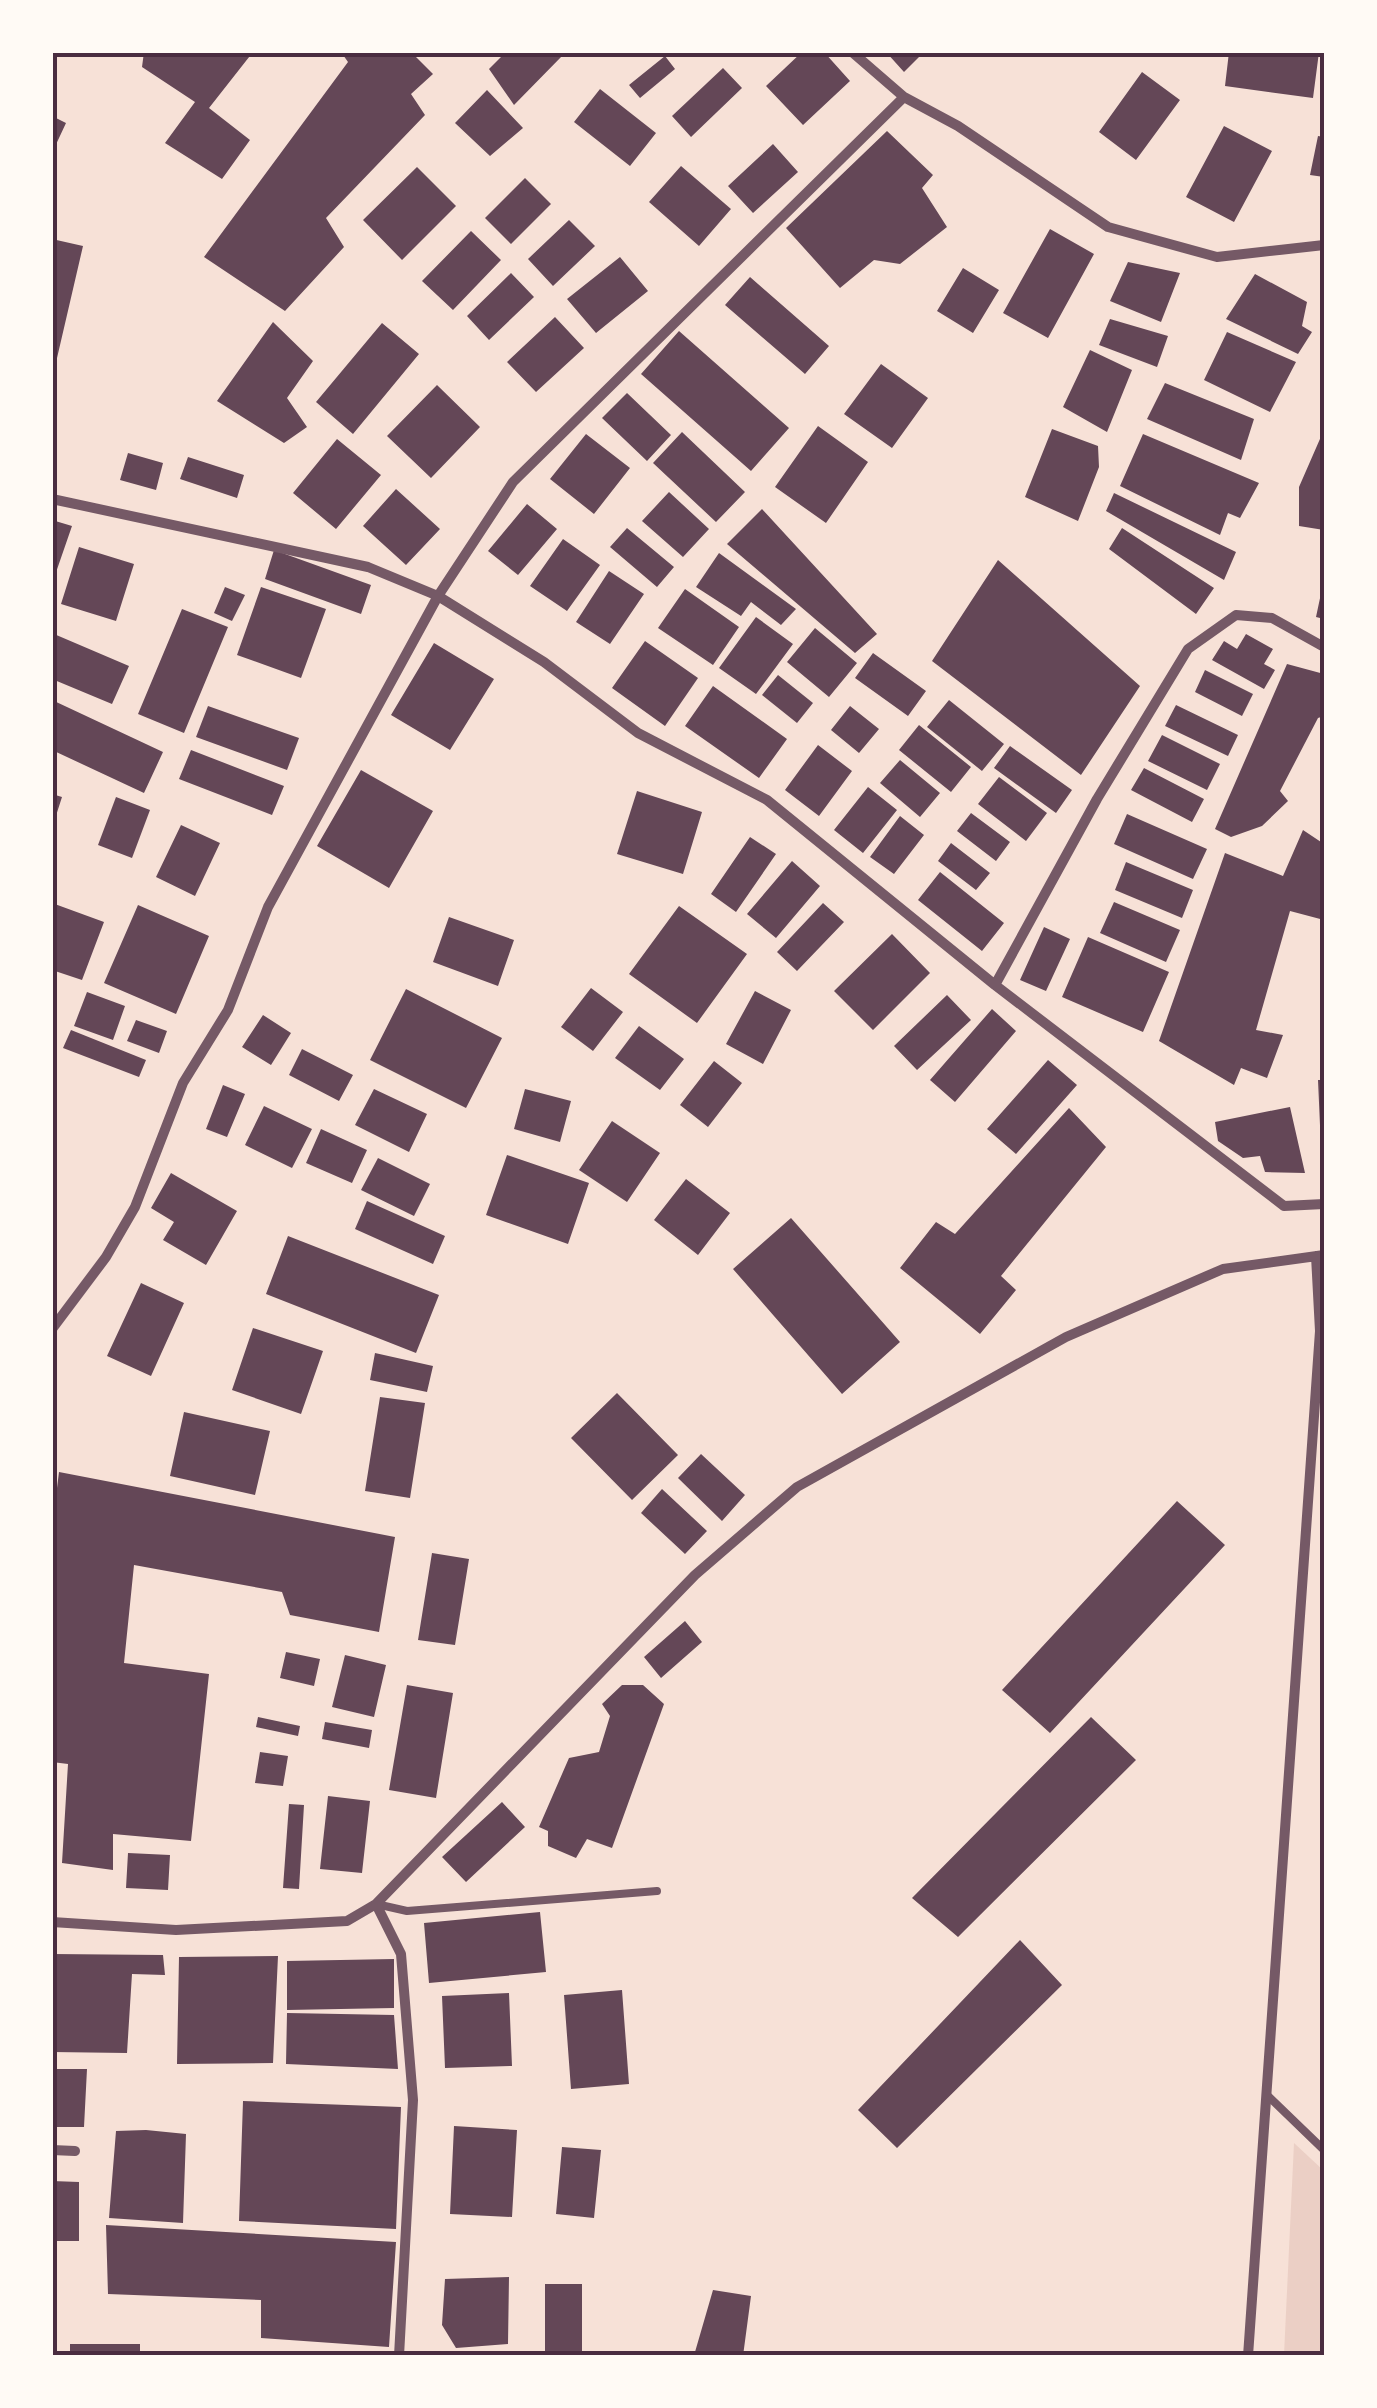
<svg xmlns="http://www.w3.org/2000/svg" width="1377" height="2408" font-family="'Fira Sans Condensed',sans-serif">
<rect width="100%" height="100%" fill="#f7e1d7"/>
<!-- green -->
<path fill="#ebcfc5" d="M1294,2143l30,28v184h-40z"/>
<!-- building -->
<path fill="#644757" d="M144,52h109l-44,56 41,32 -28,39 -57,-36 30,-41 -53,-35z
M341,52h70l22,22 -22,20 14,21 -99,103 18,29 -59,64 -81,-54 144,-195z
M506,52h56l1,3 -49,50 -25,-36z
M802,52h22l26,29 -47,44 -37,-39z
M886,52h38l-20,20z
M1229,52h90l-6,46 -88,-12z
M665,56l10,13 -35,29 -11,-13z
M723,68l19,20 -51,49 -19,-21z
M1142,72l38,28 -44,60 -37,-28z
M600,89l56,44 -26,33 -56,-44z
M487,90l36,38 -33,28 -35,-33z
M52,116l14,7 -14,30z
M1224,126l48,25 -38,71 -48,-25z
M887,131l46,44 -11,13 25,39 -47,37 -26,-4 -34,28 -54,-60z
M1318,136l6,1v40l-14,-2z
M773,144l25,28 -45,41 -25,-27z
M681,166l50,43 -32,37 -50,-44z
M417,167l39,39 -54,54 -39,-40z
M525,178l26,26 -40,40 -26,-26z
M569,220l26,26 -42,40 -25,-27z
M1050,229l44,25 -46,84 -45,-25z
M471,231l30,29 -48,50 -31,-29z
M52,239l31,7 -29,125h-2z
M620,257l28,34 -52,42 -29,-34z
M1128,262l52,11 -19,49 -51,-21z
M963,268l36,22 -26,43 -36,-22z
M511,273l23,24 -45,43 -22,-24z
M1255,274l52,28 -5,24 10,6 -14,22 -72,-35z
M750,277l79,69 -24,28 -80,-69z
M555,317l29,31 -48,44 -29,-30z
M1110,319l58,17 -11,31 -58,-22z
M273,322l40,39 -26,37 20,29 -23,16 -67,-42z
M382,323l37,31 -66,80 -37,-32z
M679,331l110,97 -38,43 -110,-97z
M1227,332l69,30 -26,50 -66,-32z
M1090,350l42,20 -25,62 -44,-25z
M881,364l47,34 -36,50 -48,-34z
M1165,383l89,36 -13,41 -94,-41z
M437,385l43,42 -49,51 -44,-42z
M627,393l44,42 -24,26 -45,-43z
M818,426l50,36 -42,61 -51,-36z
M1052,429l46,17 1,21 -21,54 -53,-24z
M682,432l63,60 -29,30 -63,-59z
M1323,432l1,1v97l-25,-4v-39z
M586,434l44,34 -36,46 -44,-35z
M1143,434l116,49 -19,35 -12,-5 -8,22 -100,-49z
M337,439l44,36 -45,54 -43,-36z
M128,453l35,10 -7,27 -36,-10z
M188,457l56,18 -7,23 -57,-19z
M396,489l44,40 -34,36 -43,-39z
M669,492l40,37 -26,28 -41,-36z
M1114,493l122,59 -12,28 -118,-69z
M527,504l30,25 -39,46 -30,-24z
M762,509l115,125 -22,19 -128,-109z
M52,520l20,6 -19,55h-1z
M627,528l47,39 -17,20 -47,-40z
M1122,528l92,60 -18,26 -87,-65z
M563,539l37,26 -33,46 -37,-25z
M79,547l55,17 -18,57 -55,-17z
M274,550l97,35 -10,29 -96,-35z
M719,553l77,56 -15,16 -30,-23 -10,14 -45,-29z
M998,560l142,126 -59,89 -149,-114z
M609,571l35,23 -34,50 -34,-22z
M1323,584l1,1v34l-8,-2z
M225,587l20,8 -13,26 -18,-8z
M261,587l65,22 -25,69 -64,-23z
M685,589l54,38 -26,38 -55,-37z
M182,609l46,18 -44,106 -46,-19z
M756,617l37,27 -37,50 -37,-26z
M815,628l42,35 -28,34 -42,-35z
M54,634l75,32 -17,38 -60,-25z
M1246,634l27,15 -9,15 11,6 -11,19 -52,-29 12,-19 13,8z
M645,641l53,37 -33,48 -53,-38z
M434,643l60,36 -44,71 -59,-35z
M873,653l53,38 -18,25 -53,-38z
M1287,664l37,10v42l-6,2 -38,73 8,10 -26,25 -31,11 -16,-8z
M1205,670l48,24 -11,22 -47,-24z
M778,675l35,28 -16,20 -35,-28z
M713,686l74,53 -28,39 -74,-52z
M52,700l111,52 -19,41 -92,-43z
M949,700l55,44 -22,27 -55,-44z
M1176,705l62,30 -10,21 -63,-30z
M208,706l91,32 -12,32 -91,-33z
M850,706l29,23 -20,24 -28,-23z
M919,725l52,42 -20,25 -52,-42z
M1162,735l58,29 -13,26 -59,-29z
M818,745l34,26 -33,45 -34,-26z
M1010,746l62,44 -16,23 -62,-45z
M191,750l93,36 -12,29 -93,-36z
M900,760l40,33 -20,24 -40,-34z
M1144,768l60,31 -12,23 -61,-32z
M361,770l72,41 -44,77 -72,-42z
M999,777l48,36 -21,28 -48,-37z
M868,787l29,23 -34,43 -29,-23z
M637,791l65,21 -19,62 -66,-20z
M52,794l10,3 -9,28h-1z
M116,797l34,13 -18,48 -34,-13z
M971,813l39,29 -14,19 -39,-30z
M1127,814l80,35 -14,30 -79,-35z
M900,816l24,19 -30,39 -24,-17z
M181,825l39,18 -25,53 -39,-19z
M1303,830l21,14v76l-34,-9 -34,119 27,5 -16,43 -26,-10 -7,17 -75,-44 66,-188 58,23z
M750,837l26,17 -40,58 -25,-18z
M951,843l39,30 -14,17 -38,-29z
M792,861l28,25 -44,52 -29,-24z
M1126,862l67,28 -11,28 -67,-28z
M940,872l64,51 -22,28 -64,-51z
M1114,902l66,28 -14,32 -66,-29z
M52,903l52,19 -22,58 -30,-10z
M823,903l21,19 -47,49 -20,-19z
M138,905l71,31 -33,78 -72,-31z
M679,906l68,48 -50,69 -68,-49z
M449,917l65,23 -16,46 -65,-24z
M1044,927l26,12 -24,52 -26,-11z
M892,934l38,39 -57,57 -39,-39z
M1088,937l81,35 -26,60 -81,-35z
M591,988l32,24 -30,39 -32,-24z
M406,989l96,49 -36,70 -96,-48z
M755,991l36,19 -28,54 -37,-20z
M87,992l38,14 -12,34 -39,-14z
M947,995l24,25 -54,50 -23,-24z
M992,1009l24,22 -61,71 -25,-22z
M263,1015l28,18 -20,32 -29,-18z
M136,1020l31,11 -8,22 -32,-12z
M639,1026l45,33 -24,31 -45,-32z
M71,1030l75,30 -7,17 -76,-29z
M302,1049l51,26 -14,26 -50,-26z
M1048,1060l29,25 -61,69 -29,-25z
M714,1061l28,22 -34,44 -28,-22z
M1318,1080h6v68h-3z
M223,1085l22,9 -18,43 -21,-8z
M374,1089l53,25 -18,38 -54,-27z
M525,1089l46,12 -11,41 -46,-13z
M264,1106l48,23 -20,39 -47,-23z
M1290,1107l15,66 -40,-1 -5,-16 -17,2 -25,-17 -3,-19z
M1069,1108l37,39 -105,129 15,14 -36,44 -80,-66 36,-46 19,12z
M612,1121l48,32 -33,49 -48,-32z
M321,1129l46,21 -15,33 -46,-20z
M507,1155l82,28 -21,61 -82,-29z
M378,1158l52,26 -16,32 -53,-26z
M171,1173l66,38 -31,54 -43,-25 11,-18 -23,-14z
M686,1179l44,34 -32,42 -44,-35z
M367,1201l78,35 -12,28 -78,-35z
M791,1218l109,124 -58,52 -109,-125z
M288,1236l151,59 -23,58 -150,-59z
M141,1283l43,20 -33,73 -44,-20z
M253,1328l70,23 -22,63 -69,-24z
M375,1353l58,13 -6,26 -57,-12z
M617,1393l61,62 -46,45 -61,-62z
M380,1397l45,6 -15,95 -45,-7z
M184,1412l86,19 -15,64 -85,-19z
M701,1454l44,41 -23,26 -44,-43z
M59,1472l336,65 -16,95 -89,-17 -8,-23 -148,-27 -10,98 85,11 -18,167 -78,-7v36l-51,-7 6,-99 -16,-2v-234z
M662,1489l45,42 -22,23 -44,-41z
M1177,1501l48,44 -175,188 -48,-43z
M432,1553l37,6 -14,86 -37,-5z
M685,1621l17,21 -41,36 -17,-21z
M286,1652l34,7 -6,27 -34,-8z
M345,1655l41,10 -12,52 -42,-10z
M407,1685l46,8 -17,105 -47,-8z
M622,1685h21l21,19 -52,144 -25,-9 -11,19 -28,-12v-15l-9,-4 30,-69 30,-6 11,-36 -8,-12z
M258,1717l42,9 -2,10 -42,-9z
M1091,1717l45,43 -178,177 -46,-39z
M325,1722l47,8 -3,18 -47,-9z
M260,1752l28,4 -5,30 -28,-3z
M328,1796l42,5 -8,72 -42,-4z
M502,1802l23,25 -59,55 -24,-25z
M289,1804l15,1 -5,84 -16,-1z
M128,1853l42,2 -2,35 -42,-2z
M540,1912l6,60 -117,11 -5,-60z
M1020,1940l42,45 -165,163 -39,-38z
M52,1954l111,1 2,20 -33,-1 -5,79 -75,-1z
M278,1956l-5,107 -96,1 2,-107z
M394,1959v49l-107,2v-49z
M622,1990l7,94 -58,5 -7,-94z
M509,1993l3,73 -67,2 -3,-72z
M287,2013l107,2 4,54 -112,-5z
M52,2069h35l-3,58h-32z
M243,2101l158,6 -5,122 -157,-8z
M454,2126l63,4 -5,87 -62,-3z
M146,2130l40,4 -3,89 -74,-5 7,-87z
M562,2147l39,3 -7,68 -38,-4z
M52,2181l27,1v59h-27z
M106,2225l290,17 -7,105 -128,-9v-38l-153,-6z
M509,2277l-1,67 -52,4 -14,-23 3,-46z
M545,2284h37v71l-37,1z
M713,2290l38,6 -8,60 -48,-4z
M70,2344h70v12h-70z"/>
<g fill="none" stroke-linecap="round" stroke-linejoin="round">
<!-- service -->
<path stroke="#755966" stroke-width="8" d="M376,1904l31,7 250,-20
M1267,2095l57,55"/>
<!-- minor -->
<path stroke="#755966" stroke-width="10" d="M852,52l52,45 54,29 150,101 109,30 107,-12
M52,499l316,68 70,29 106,66 94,71 129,67 228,185 289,221 40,-2
M995,985l102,-186 91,-150 48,-34 36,3 52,29
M52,1329l54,-72 29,-50 48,-124 45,-73 40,-103 170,-311 75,-114 391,-385
M376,1904l25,50 12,146 -14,256
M52,1922l124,8 171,-9 29,-17 319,-329 102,-88 269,-150 157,-68 101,-14
M52,2150l23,1
M1248,2356l72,-1025 -4,-75"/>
</g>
<!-- border -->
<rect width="1377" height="2408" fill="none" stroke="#fffaf5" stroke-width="110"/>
<rect x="55" y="55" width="1267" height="2298" fill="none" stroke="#4a2c40" stroke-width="4"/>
</svg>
